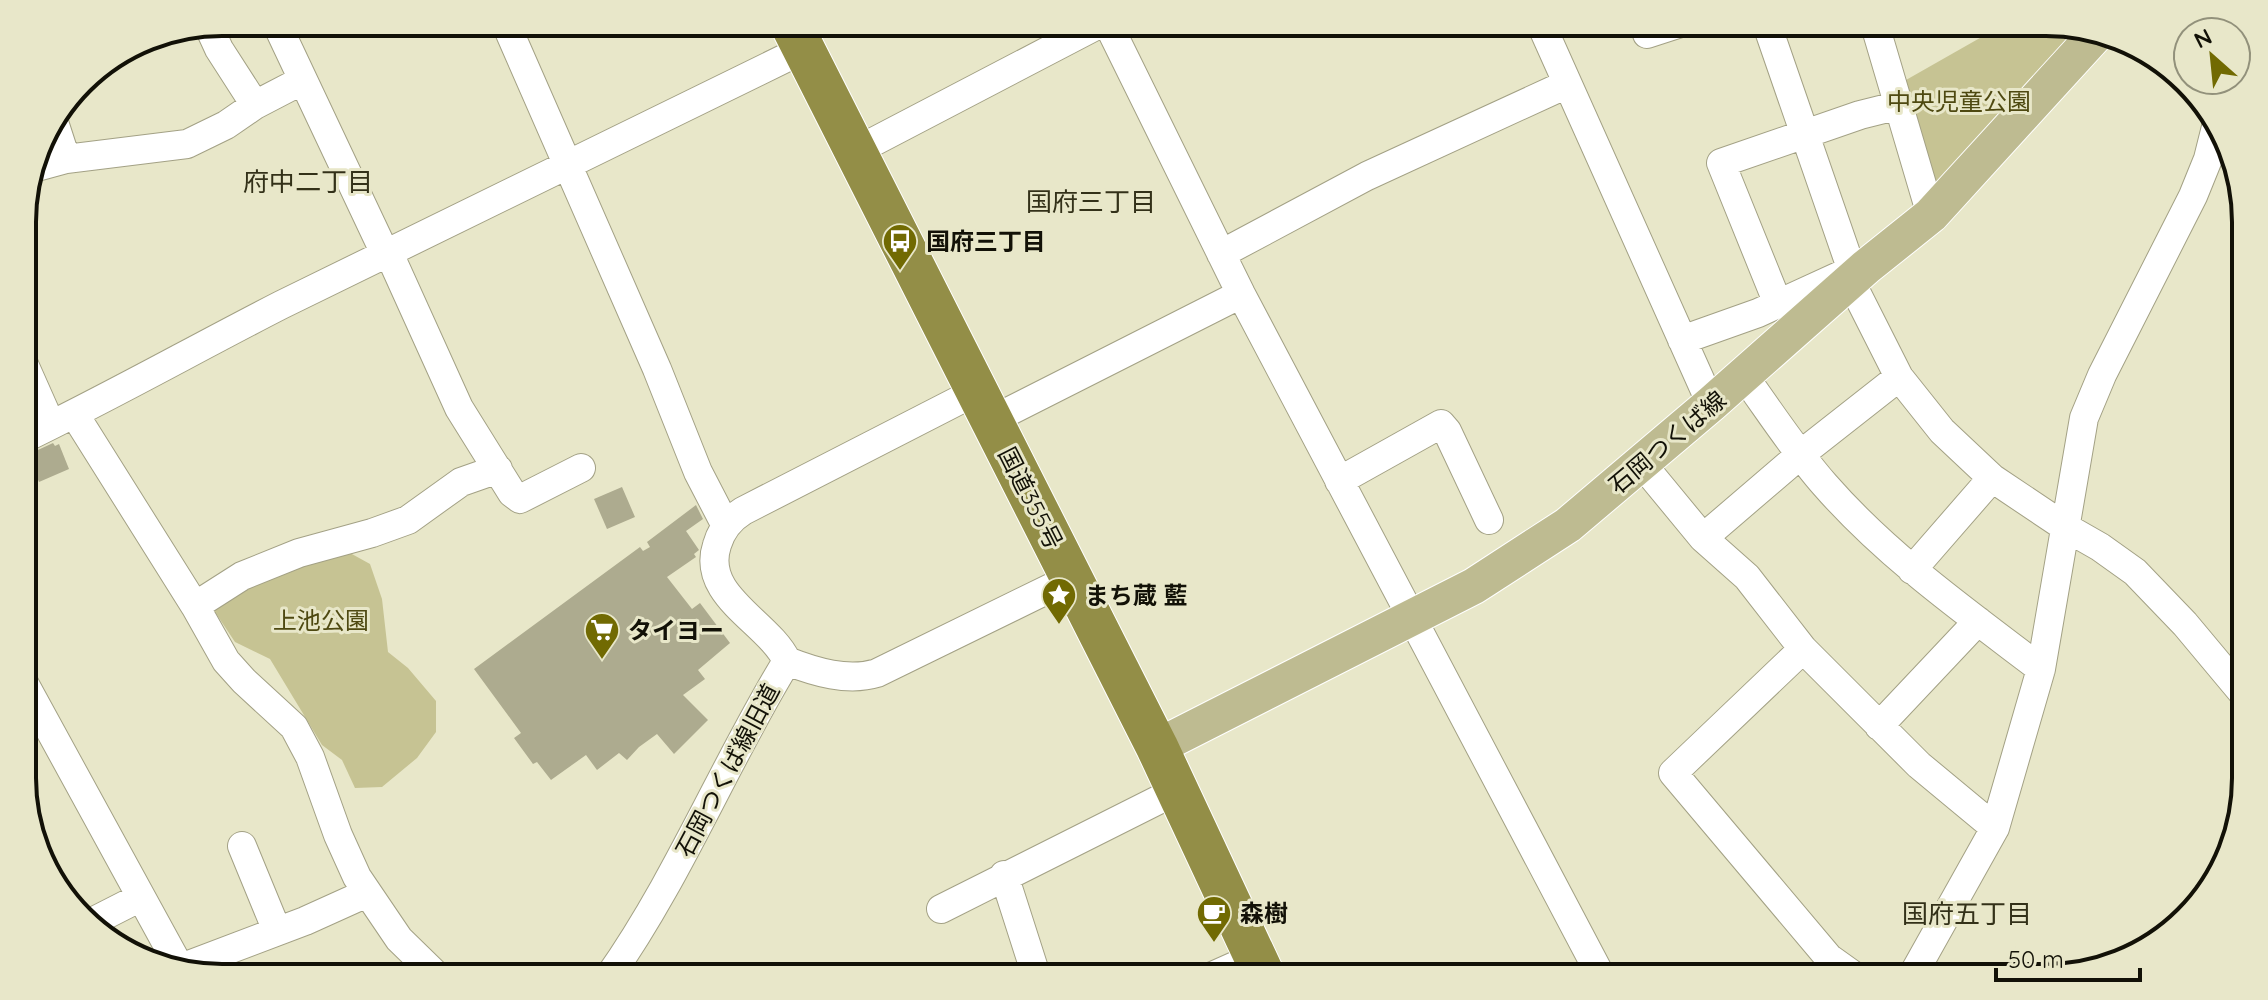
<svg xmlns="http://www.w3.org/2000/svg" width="2268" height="1000" font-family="Quicksand,'Noto Sans JP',sans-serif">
<rect width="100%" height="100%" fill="#e8e7c9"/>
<!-- green -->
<path fill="#c6c393" d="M2008,22l42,1 23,21 -136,143 -31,-107z
M341,548l29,16 12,35 6,53 20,16 28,33v31l-19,26 -35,29 -27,1 -13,-28 -20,-15 -52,-86 -35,-17 -24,-36 45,-27z"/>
<!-- building -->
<path fill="#adab8f" d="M53,443l2,3 4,-2 10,25 -30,13 -12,-27z
M622,487l13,30 -28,12 -13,-30z
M696,505l7,14 -17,12 13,19 -5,4 2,3 -29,20 25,32 8,-6 30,40 -32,27 7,9 -22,16 25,25 -34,34 -17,-20 -18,13 -12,13 -8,-7 -22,17 -11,-15 -35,25 -14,-18 -4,2 -19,-26 7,-5 -47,-64 166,-122 3,4 7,-4 -3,-5z"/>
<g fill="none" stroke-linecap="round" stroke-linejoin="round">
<!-- minor casing -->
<g stroke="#a3a185" stroke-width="30">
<path id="minor" d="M505,22l152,347 41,103 28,54
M1107,22l134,272 361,684
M1540,22l171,382
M1766,22l83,240 2,20 48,95 43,54 50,47 73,49 35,20 35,25 50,52 61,73
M1874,22l57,193
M208,25l11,24 36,56
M280,31l100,212 8,8 71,157 53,85 8,6 61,-31
M1647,34l37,-12
M856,151l247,-129
M66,159l121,-15 39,-19 29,-20 48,-25
M33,168l33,-9 -13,-40
M1221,254l146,-78 200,-92
M1778,304l-57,-141 139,-48 40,-10
M1682,340l76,-27 92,-42
M23,362l28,63
M1744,376c26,36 51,75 81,109 62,71 141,127 216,184
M75,415l120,191 31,55 18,20 50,46 16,30 28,78 19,42 42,62 40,39
M992,420l249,-126
M23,439c87,-42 172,-90 258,-134 174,-87 349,-171 523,-256
M1642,464l61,74 44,39 56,72 116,116 76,63
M1339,481l102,-57 6,7 42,89
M1703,538l98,-84 98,-77
M1912,570l80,-92
M195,606l47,-30 57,-23 73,-20 36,-13 53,-38 37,-13
M1803,649l-130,124 156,185 28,20
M787,661c28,11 61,21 90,12l194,-95
M24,683l156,285
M1879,726l99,-105
M242,846l35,85
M1004,875l33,103
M941,909l237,-119
M92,922l49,-25
M178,969l127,-48 62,-28
M608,978c70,-99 116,-214 179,-317 -18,-39 -87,-65 -70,-116 4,-14 13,-26 26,-34l234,-120
M1208,978l47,-21
M1911,978l84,-150 46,-159 43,-251 18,-43 91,-179 15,-37 8,-32"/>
</g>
<!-- major casing -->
<g stroke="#fff" stroke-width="38">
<path id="major" d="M1157,747l317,-161 94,-61 143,-121 155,-137 65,-52 167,-183"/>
</g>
<!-- highway casing -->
<g stroke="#fff" stroke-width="44">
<path id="highway" d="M790,22l367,725 108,231"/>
</g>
<!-- minor -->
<use href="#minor" stroke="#fff" stroke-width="28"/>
<!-- major -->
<use href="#major" stroke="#bebb91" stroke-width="36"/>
<!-- highway -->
<use href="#highway" stroke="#938e47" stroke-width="42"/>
</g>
<!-- icons -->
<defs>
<g id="bus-pin" transform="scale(1.8)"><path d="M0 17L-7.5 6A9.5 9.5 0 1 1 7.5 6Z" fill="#716a02" stroke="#e8e7c9"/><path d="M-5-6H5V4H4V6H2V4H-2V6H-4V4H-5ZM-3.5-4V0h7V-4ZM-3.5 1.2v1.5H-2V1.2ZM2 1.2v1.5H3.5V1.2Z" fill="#fff"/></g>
<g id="sight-pin" transform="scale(1.8)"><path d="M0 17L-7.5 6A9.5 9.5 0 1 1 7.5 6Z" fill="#716a02" stroke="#e8e7c9"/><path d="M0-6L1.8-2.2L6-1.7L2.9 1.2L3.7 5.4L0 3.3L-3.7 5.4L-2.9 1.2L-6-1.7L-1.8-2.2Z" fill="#fff"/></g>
<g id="supermarket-pin" transform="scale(1.8)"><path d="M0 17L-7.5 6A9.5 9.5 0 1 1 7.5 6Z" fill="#716a02" stroke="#e8e7c9"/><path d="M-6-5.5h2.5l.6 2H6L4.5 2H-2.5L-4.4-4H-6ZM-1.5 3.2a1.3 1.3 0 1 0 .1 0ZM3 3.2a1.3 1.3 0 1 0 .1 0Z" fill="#fff"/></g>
<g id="cafe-pin" transform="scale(1.8)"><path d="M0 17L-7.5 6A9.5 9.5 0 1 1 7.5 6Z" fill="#716a02" stroke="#e8e7c9"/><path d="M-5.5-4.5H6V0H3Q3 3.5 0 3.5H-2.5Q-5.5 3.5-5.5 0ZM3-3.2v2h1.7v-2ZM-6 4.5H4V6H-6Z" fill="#fff"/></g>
</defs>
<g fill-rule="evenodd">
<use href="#bus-pin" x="900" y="241"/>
<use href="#sight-pin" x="1059" y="595"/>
<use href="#supermarket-pin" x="602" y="630"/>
<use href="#cafe-pin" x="1214" y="913"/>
</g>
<g text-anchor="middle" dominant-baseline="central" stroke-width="6" stroke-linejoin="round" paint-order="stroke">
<!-- park labels -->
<g font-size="24" fill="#4e4911" stroke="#e8e7c9">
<text x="1959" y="101">中央児童公園</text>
<text x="321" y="620">上池公園</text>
</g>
<!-- poi labels -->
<g font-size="24" font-weight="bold" fill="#121107" stroke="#e8e7c9" text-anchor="start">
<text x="926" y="241">国府三丁目</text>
<text x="1085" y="595">まち蔵 藍</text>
<text x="628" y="630">タイヨー</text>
<text x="1240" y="913">森樹</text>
</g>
<!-- street labels -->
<g font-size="24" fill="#121107" stroke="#e8e7c9">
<text transform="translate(1667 442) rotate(-40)">石岡つくば線</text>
<text transform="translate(1031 498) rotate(63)">国道355号</text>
<text transform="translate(727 770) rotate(-62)">石岡つくば線旧道</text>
</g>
<!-- neighbourhood labels -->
<g font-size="26" fill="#333119" stroke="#e8e7c9">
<text x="308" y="181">府中二丁目</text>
<text x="1091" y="201">国府三丁目</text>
<text x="1967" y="913">国府五丁目</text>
</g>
</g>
<!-- crop -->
<path d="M0 0H2268V1000H0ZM222 36H2046A186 186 0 0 1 2232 222V778A186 186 0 0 1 2046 964H222A186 186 0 0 1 36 778V222A186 186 0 0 1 222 36Z" fill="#e8e7c9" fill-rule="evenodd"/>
<path fill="none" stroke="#121107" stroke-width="4" d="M222 36H2046A186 186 0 0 1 2232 222V778A186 186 0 0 1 2046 964H222A186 186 0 0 1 36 778V222A186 186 0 0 1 222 36Z"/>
<!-- north arrow -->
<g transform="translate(2212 56) rotate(333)"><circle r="38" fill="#e8e7c9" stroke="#92917b" stroke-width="2"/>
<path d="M0-6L14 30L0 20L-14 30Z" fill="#716a02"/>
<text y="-12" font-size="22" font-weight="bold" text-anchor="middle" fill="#121107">N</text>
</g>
<!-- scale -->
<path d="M1996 968v12h144v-12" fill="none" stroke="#121107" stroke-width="4"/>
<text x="2008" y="968" font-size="24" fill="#121107" stroke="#e8e7c9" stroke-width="6" paint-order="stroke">50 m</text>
</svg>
